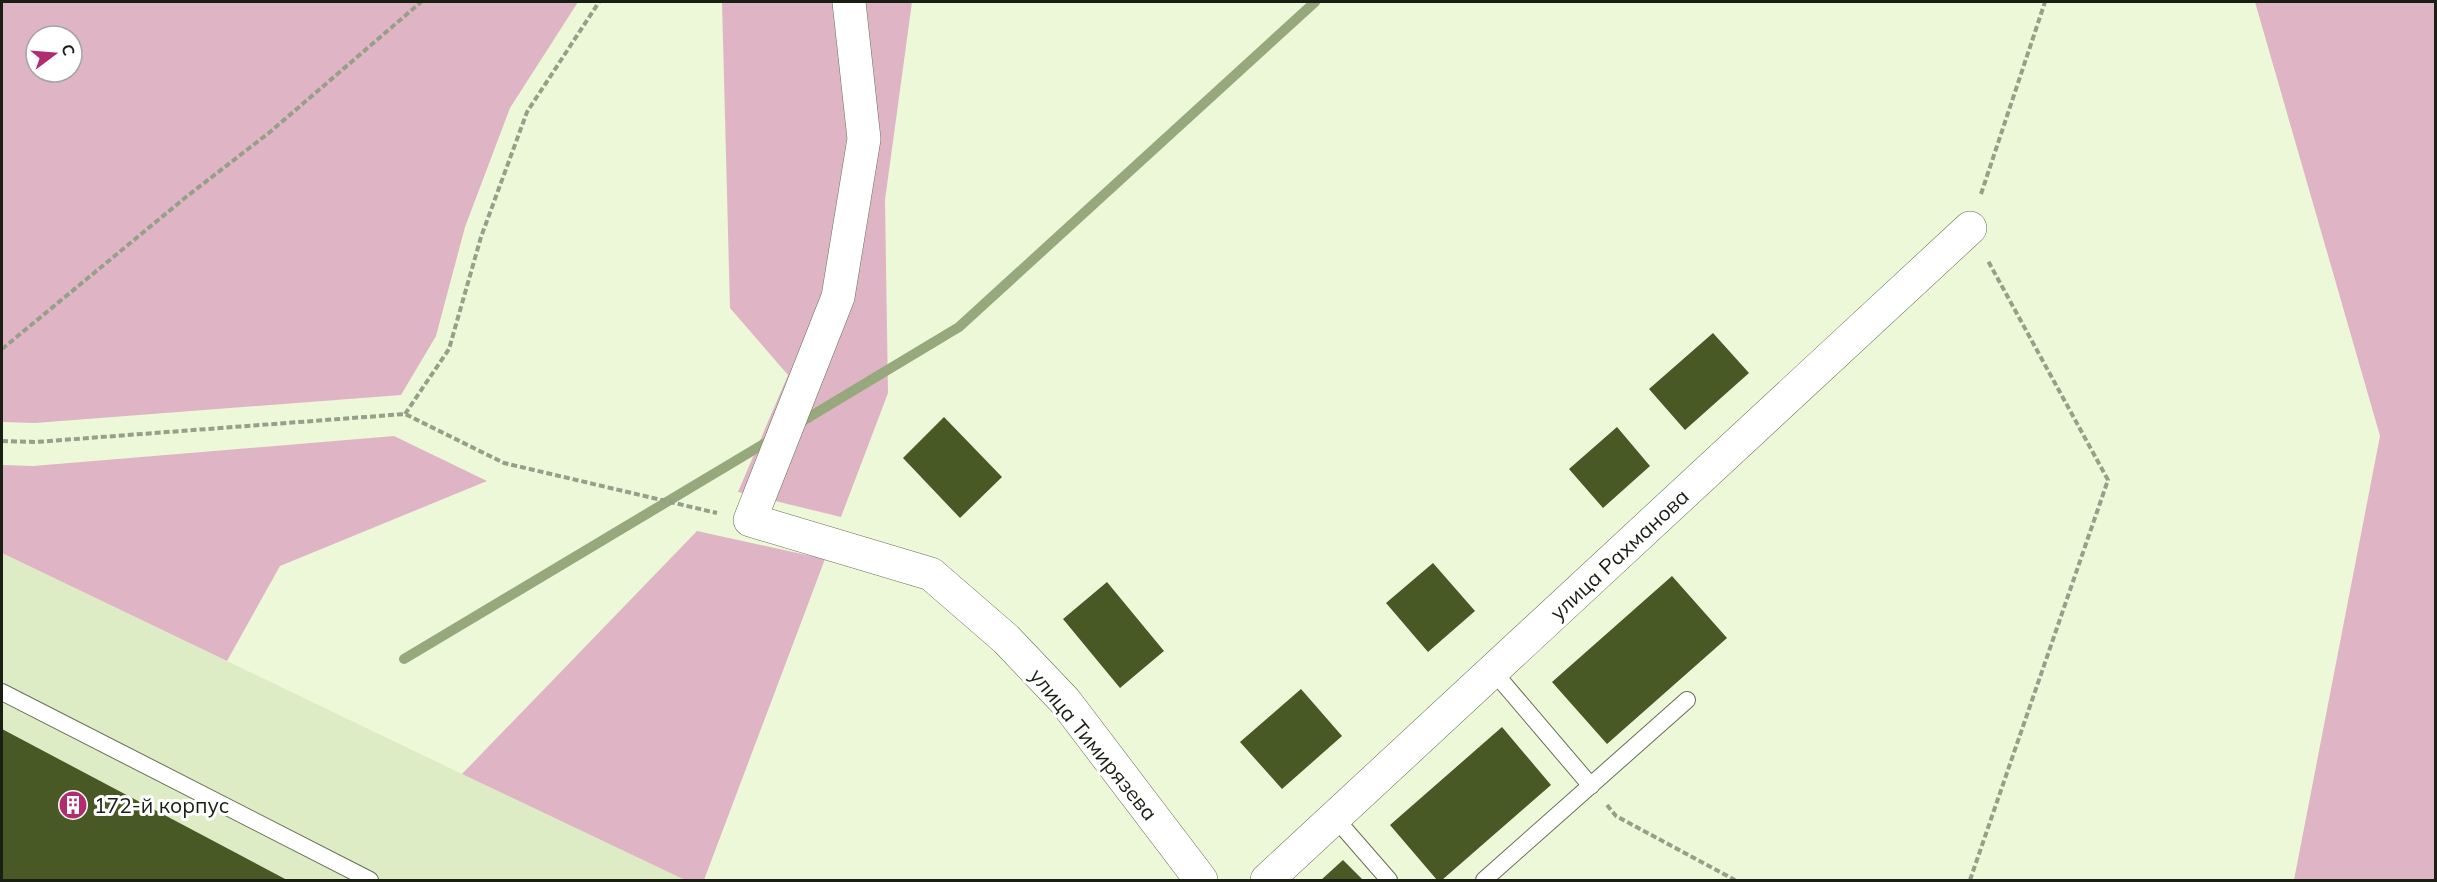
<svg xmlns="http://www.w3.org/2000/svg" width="2437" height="882" font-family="Mulish,sans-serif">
<rect width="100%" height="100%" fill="#ecf8d8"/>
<!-- built -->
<path fill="#ddecc5" d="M2,553l460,221 223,106h-683z"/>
<!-- green -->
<path fill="#dfb5c5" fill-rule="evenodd" d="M2,2h576l-68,106 -45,119 -29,109 -35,59 -366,28 -33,-1zM36,36h36v36h-36z
M722,2h190l-27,198 3,193 -47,124 -103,-25 50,-117 -58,-67z
M2255,2h180v878h-141l86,-444z
M394,436l93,45 -207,85 -53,95 -225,-108v-88l31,1z
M697,531l128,28 -121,321h-19l-223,-106z"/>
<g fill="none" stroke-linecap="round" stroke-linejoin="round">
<!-- stream -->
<path stroke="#97a87d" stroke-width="10" d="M796,425l163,-98 356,-325
M404,659l368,-220"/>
</g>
<!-- building -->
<path fill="#485925" d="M1713,333l36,40 -64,57 -36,-41z
M944,417l58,60 -42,41 -57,-60z
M1617,427l33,39 -47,42 -34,-39z
M1433,563l42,48 -47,41 -42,-49z
M1672,576l55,62 -120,106 -55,-62z
M1107,582l57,69 -44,37 -57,-69z
M1301,689l41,47 -60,53 -42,-47z
M1502,727l49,58 -109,95h-5l-47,-55z
M2,729l285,151h-285z
M1343,860l20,20h-42z"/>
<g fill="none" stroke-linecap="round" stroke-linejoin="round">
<!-- service casing -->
<g stroke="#657054" stroke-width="18">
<path id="service" d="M1493,671l98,115
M2,692l368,188
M1335,818l54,62
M1484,880l203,-180"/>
</g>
<!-- minor casing -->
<g stroke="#657054" stroke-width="34">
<path id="minor" d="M849,2l15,137 -26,158 -88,223 181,54 75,65 59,62 136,179
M1267,880l703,-652"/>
</g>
<!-- path -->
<path stroke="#969f87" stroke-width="4" stroke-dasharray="6 3" stroke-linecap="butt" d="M1981,194l64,-192
M2,349l184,-152 84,-65 151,-130
M405,414l44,-65 32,-112 46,-125 72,-110
M2,441l34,1 369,-28 99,49 213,50
M1607,805l9,11 119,64
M1970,880l138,-400 -121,-221"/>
<!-- service -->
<use href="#service" stroke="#fff" stroke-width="16"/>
<!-- minor -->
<use href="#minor" stroke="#fff" stroke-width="33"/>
</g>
<!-- icons -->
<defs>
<g id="building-disc" transform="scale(1.5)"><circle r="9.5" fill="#b12b6f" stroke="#fff"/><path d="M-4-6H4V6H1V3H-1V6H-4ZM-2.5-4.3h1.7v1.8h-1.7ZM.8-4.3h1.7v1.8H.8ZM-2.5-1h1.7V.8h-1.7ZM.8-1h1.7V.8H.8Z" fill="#fff"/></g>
</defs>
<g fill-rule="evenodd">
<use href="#building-disc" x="73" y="805"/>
</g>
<g text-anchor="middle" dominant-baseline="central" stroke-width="6" stroke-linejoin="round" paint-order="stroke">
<!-- street labels -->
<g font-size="21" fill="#1a1f13" stroke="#fff">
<text transform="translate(1619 554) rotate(-43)">улица Рахманова</text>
<text transform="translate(1094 744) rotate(51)">улица Тимирязева</text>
</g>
<!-- poi labels -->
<g font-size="21" fill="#1a1f13" stroke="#fff" text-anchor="start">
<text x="94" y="805">172-й корпус</text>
</g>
</g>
<!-- border -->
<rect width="2437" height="882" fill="none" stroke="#1a1f13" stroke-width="6"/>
<!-- north arrow -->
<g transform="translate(54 54) rotate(74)"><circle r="28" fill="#ffffff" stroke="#a3a5a1" stroke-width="1.5"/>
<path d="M0-4.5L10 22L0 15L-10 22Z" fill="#b12b6f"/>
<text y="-9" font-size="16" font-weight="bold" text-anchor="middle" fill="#1a1f13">С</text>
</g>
</svg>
